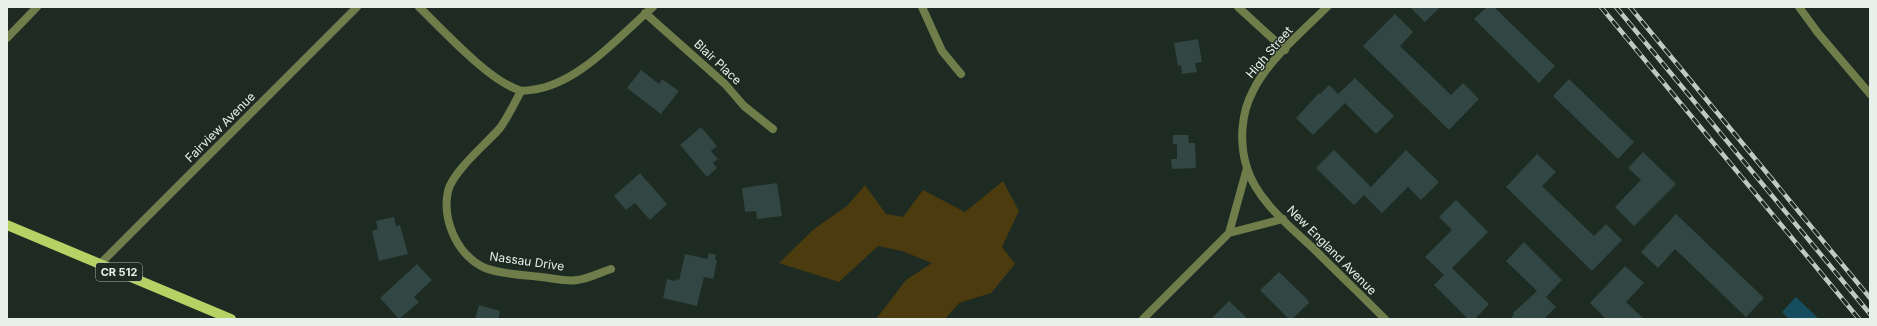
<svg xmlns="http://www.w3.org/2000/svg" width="1877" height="326" font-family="Inter,sans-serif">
<rect width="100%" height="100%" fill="#1d2b22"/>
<!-- green -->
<path fill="#4b3b0e" d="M1003,181l16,30 -17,36 13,17 -24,29 -32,10 -14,16h-69l30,-39 26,-17 -30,-12 -24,-5 -39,36 -60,-19 35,-34 33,-23 18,-21 21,29 17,3 20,-27 42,22z"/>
<!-- water -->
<path fill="#164e60" d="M1796,297l23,22h-30l-7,-7z"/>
<!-- building -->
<path fill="#324644" d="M1410,7h30l-15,15z
M1487,7h7l61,59 -16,17 -65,-64z
M1395,14l18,18 -13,14 51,49 12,-12 16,16 -30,31 -86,-84z
M1198,39l4,23 -7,1 2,9 -15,2 -1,-9 -3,1 -4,-23z
M641,70l18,14 3,-5 17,12 -18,23 -34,-26z
M1355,78l39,38 -18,18 -31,-31 -32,32 -17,-17 23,-25 1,1 9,-9 9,9z
M1569,79l65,63 -16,17 -65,-63z
M701,127l16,19 -6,5 7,8 -5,4 4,5 -10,9 -27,-32z
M1173,135h15l1,8h6l1,25 -24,1 -1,-10h6v-15h-4z
M1334,150l37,37 35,-37 33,32 -18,18 -13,-13 -26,26 -18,-18 -10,10 -38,-37z
M1643,152l33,32 -42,42 -19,-19 26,-27 -13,-12z
M1537,154l19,18 -14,14 52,50 12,-12 16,16 -30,31 -86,-84z
M640,173l27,31 -17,16 -15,-17 -9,7 -12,-14z
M777,183l5,33 -25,3 -1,-8 -11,1 -3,-24z
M1456,200l32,32 -36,36 37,36 -14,15h-7l-34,-34 10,-10 -19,-18 27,-27 -13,-13z
M1676,214l88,84 -18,19 -71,-68 -17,19 -17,-16z
M394,217l2,9 4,-1 8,29 -29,7 -7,-30 6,-2 -2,-8z
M1524,242l38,38 -16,17 10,10 -12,12h-34l4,-4 -1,-2 24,-22 -31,-30z
M709,253l7,2 -1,5 2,1 -4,18 -9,-2 -7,29 -34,-8 4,-19 8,2 1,-2 3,1 6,-26 22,5z
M417,264l15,16 -18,17 5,5 -20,17 -19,-21z
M1625,266l19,17 -18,19 18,17h-38l-16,-16z
M1279,272l28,27 2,4 -17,16h-3l-29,-29z
M1229,301l17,16 -2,2h-33z
M479,305l21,6 -2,8h-23z"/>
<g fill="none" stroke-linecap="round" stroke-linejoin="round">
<!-- minor -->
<path stroke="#6e7d4a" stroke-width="8" d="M419,7c24,23 69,73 100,83 4,2 9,0 12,0 47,-5 88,-54 122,-83
M922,7l20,44 19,23
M1238,7l47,43
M645,13l80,71 19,22 29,23
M7,38l30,-31
M521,91c-7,13 -13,26 -21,37 -14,16 -47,43 -52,63 -6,28 8,61 33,75 14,8 44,9 60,11 11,1 25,5 36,3 11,-1 24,-8 34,-11
M1229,233l18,-65
M100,264l257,-257
M1143,319l86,-86 54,-14"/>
<!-- tertiary -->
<path stroke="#6e7d4a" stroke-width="8" d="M1327,7c-23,23 -60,54 -74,84 -12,22 -14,52 -6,77 10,33 44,59 69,83 23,23 46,45 69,68
M1799,7l19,26 52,61"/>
<!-- primary -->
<path stroke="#b5d365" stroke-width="10" d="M7,225l224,94"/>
<!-- rail casing -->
<g stroke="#c0cac3" stroke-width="4.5">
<path id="rail" d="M1601,7l258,312
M1616,7l254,307
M1630,7l240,291"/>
</g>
<!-- rail -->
<use href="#rail" stroke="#1d2b22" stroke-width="3" stroke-dasharray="9" stroke-linecap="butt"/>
</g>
<g text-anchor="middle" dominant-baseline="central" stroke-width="3" stroke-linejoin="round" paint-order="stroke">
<!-- shield labels -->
<rect fill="#1d2b22" stroke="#aab5ae" stroke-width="1" x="96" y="263" width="46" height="18" rx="3"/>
<g font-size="11" font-weight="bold" fill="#e7f0ea">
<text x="119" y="272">CR 512</text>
</g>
<!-- street labels -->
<g font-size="12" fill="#e7f0ea" stroke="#1d2b22">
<text transform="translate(1269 52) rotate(-49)">High Street</text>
<text transform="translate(718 62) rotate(43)">Blair Place</text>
<text transform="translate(220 127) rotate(-45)">Fairview Avenue</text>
<text transform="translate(1332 250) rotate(45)">New England Avenue</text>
<text transform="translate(527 261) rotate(8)">Nassau Drive</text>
</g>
</g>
<!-- border -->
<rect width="1877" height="326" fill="none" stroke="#e7f0ea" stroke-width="16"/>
</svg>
